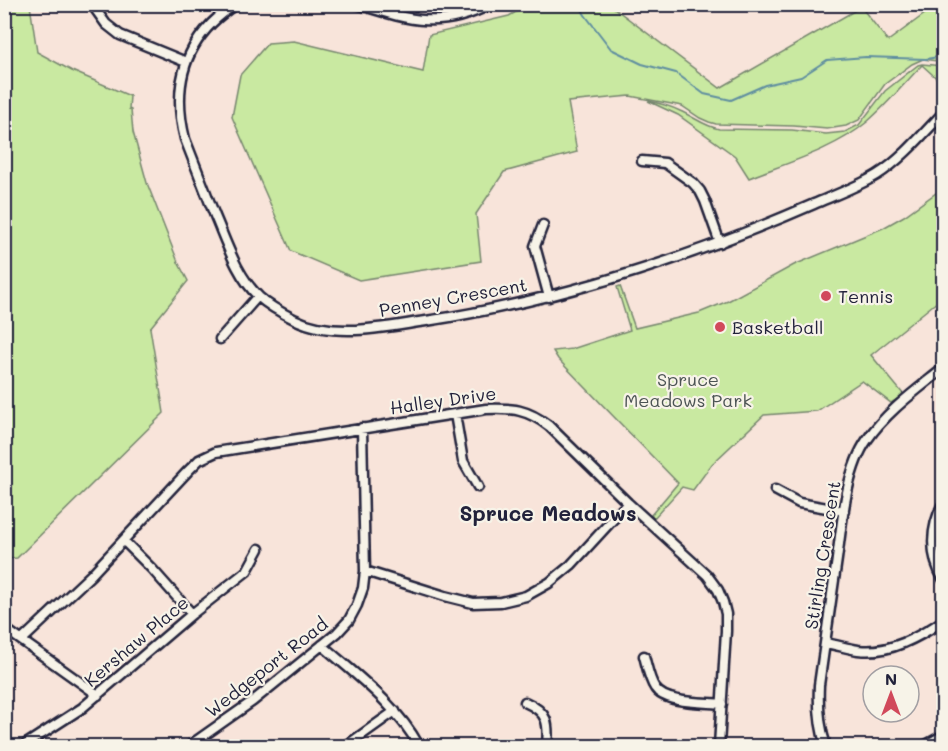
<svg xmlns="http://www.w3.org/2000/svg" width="948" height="751" font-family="Mali,sans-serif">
<rect width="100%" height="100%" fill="#f8e4da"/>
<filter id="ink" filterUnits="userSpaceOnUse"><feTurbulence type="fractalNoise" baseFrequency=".0167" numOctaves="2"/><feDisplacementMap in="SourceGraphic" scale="12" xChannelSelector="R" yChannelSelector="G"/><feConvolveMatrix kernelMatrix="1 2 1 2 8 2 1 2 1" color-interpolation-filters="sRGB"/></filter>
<g filter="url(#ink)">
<!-- green -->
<path fill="#c9e9a1" stroke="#76866e" stroke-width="1.5" d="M530,4l80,1 110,83 141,-81 27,34 49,-36h6v57l-20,-3 -11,5 -27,20 -26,36 -13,6 -19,3 -33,-3 -78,-2 -7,-2 -9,-4 -18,-12 -52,-10 -62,6 9,50 -73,20 -28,42 5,47 -122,19 -68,-29 -59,-134 8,-42 28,-32 26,-2 129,31 6,-37 80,-19z
M30,5l7,47 35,19 58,25 -1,13 2,1 2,22 14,51 31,79 10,19 -38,47 14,85 -147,145 -12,1 -1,-554z
M922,64l21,2v18l-21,-19c-18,19 -35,40 -55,57 -32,27 -80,41 -118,56l-14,-22 -57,-41 -30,-14c11,2 22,5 32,10 14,6 24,15 39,18l73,1 34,4 19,-2 14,-7 26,-34 33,-26z
M943,188v109l-72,58 33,40 -13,8 -29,-22 -45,30 -53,4 -52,49 -19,26 -11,-3 -28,31 -3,-3 27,-32 -120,-124 -5,-8 19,-2 58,-19 -13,-43 3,-1 15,42 64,-15 29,-12 66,-36 89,-37 21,-12z"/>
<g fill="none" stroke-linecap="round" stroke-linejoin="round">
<!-- stream -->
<path stroke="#5f8ea0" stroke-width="2" d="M579,4l6,11 26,34 31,15 34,9 28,21 27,6 34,-15 36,-8 26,-17 39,-3 60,2 18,-3"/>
<!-- minor casing -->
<g stroke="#22223b" stroke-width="13">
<path id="minor" d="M236,4c-50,32 -65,79 -51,135 10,26 20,51 30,77 12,28 22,60 44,81 10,9 23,16 35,22 41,20 90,8 132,2 136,-21 262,-62 388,-117 21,-9 43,-17 63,-29 24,-15 47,-42 67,-63
M357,4c52,16 83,27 134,0
M96,10l10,14 14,11 66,27
M642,161l23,2 28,20 7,8 5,10 15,42
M543,225l-8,21 14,51
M220,339l38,-43
M455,414l8,47 15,26
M775,490l24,13 45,8
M944,502c-14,25 -15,54 0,78
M124,541l28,28 40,45
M365,571l80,25 28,7 28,-1 25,-6 23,-13 22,-18 57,-62
M4,628l94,67
M22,640l69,-65 97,-104 11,-11 17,-8 270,-43c27,-1 41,0 63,17l79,77 79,72 11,15 5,12 3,12v17l-7,115
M825,643c11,2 22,5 33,7 32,4 61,-13 86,-30
M322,645c35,31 74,59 97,101
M644,656c3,10 5,23 11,32 10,16 49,14 67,16
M525,702c23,10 24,21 22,44
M23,746l59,-38 110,-94 55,-43 12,-22
M189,746l64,-45 84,-68 12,-13 8,-15 6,-17 2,-17 -3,-143
M346,746l49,-35
M826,746c-7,-20 -8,-40 -7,-61 6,-42 12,-84 18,-126 5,-36 9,-89 30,-119 20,-29 50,-50 77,-72"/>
</g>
<!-- tertiary casing -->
<g stroke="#22223b" stroke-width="15">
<path id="tertiary" d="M926,746l18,-10"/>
</g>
<!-- minor -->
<use href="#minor" stroke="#f7f3e8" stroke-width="8"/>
<!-- tertiary -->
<use href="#tertiary" stroke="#f7f3e8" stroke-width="10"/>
</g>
</g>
<!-- markers -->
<g fill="#d1495b" stroke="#f7f3e8" stroke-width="2">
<circle cx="826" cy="296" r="6"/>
<circle cx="720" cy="327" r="6"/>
</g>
<g text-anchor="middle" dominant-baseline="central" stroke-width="4.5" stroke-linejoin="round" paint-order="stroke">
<!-- poi labels -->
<g font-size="18" fill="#22223b" stroke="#f7f3e8" text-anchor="start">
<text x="838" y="296">Tennis</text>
<text x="732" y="327">Basketball</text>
</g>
<!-- street labels -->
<g font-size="18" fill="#22223b" stroke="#f7f3e8">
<text transform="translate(453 297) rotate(-10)">Penney Crescent</text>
<text transform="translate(443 400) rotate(-8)">Halley Drive</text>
<text transform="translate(822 555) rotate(-81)">Stirling Crescent</text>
<text transform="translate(136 641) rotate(-40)">Kershaw Place</text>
<text transform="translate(266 667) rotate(-38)">Wedgeport Road</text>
</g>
<!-- park labels -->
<g font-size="18" fill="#4c5454" stroke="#f7f3e8">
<text x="688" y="379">Spruce<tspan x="688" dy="21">Meadows Park</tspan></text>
</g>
<!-- quarter labels -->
<g font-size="21" font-weight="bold" fill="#22223b" stroke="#f7f3e8">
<text x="548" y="512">Spruce Meadows</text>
</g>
</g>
<!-- margin -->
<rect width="948" height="751" fill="none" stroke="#f7f3e8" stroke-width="24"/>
<rect x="12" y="12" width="924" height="727" fill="none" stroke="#22223b" stroke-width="2" filter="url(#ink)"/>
<!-- north arrow -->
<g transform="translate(891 694)"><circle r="28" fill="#f7f3e8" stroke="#a29fa3" stroke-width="1.5"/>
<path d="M0-4.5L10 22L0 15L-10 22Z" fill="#d1495b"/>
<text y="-9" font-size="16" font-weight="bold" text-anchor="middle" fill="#22223b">N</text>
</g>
</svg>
